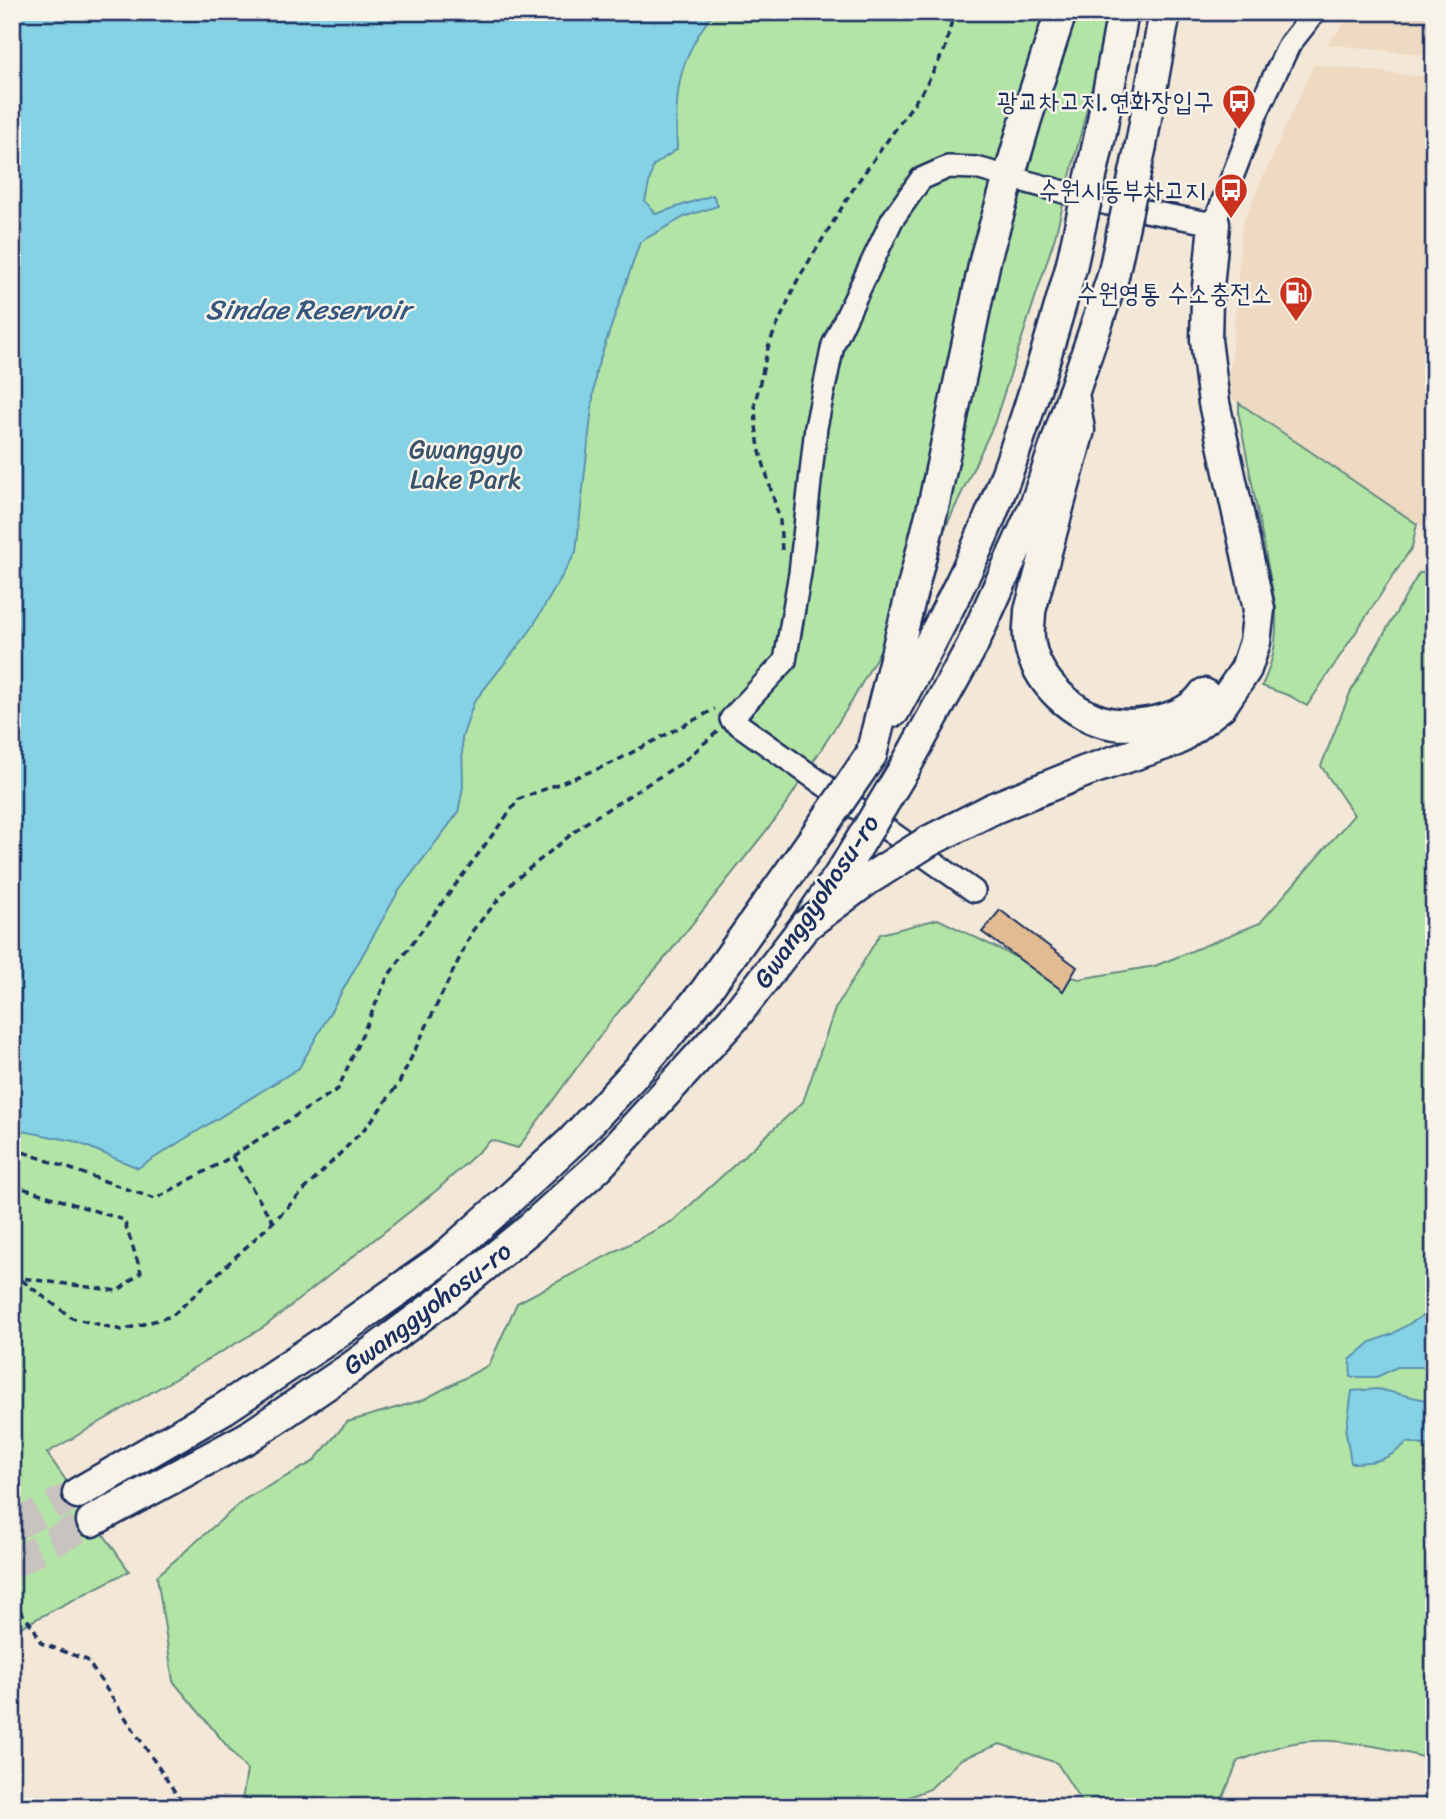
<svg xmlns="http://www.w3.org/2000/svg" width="1446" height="1819" font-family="Sriracha,'Poor Story',sans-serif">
<rect width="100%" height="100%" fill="#f3e8d7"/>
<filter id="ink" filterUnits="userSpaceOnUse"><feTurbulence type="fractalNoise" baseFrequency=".0143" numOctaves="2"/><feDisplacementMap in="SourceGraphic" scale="14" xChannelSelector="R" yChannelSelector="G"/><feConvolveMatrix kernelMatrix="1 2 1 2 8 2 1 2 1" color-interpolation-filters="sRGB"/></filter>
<g filter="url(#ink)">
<!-- built -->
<path fill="#eedac2" d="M1355,12h79v44l-108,-12z
M1314,64l120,14v448l-17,-2 -189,-128 14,-172z"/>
<!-- green -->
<path fill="#b2e5a5" stroke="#668a82" stroke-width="2" d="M12,12h1099l-56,225 -61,187 -66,141 -76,136 -71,111 -116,146 -51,59 -96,131 -27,-8 -54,50 -173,137 -217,126 82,118 -112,58 -5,-6z
M1239,403l178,121 -5,23 -105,159 -17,-10 -28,-10c13,-29 15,-47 14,-78l-37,-192z
M1434,572v1188c-40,-11 -99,-25 -140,-17 -19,3 -38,12 -56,18l-19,46h-134l-28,-44 -57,-19 -39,15 -31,30 -48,18h-641l6,-37 -74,-89 -16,-105 88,-77 68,-37 34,-40 76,-22 66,-35 28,-62 156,-82 130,-119 32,-93 45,-75 58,-15 92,45 49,15 76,-13 105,-43 94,-108 -33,-49 29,-73 69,-120z"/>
<!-- water -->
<path fill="#86d2e5" stroke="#5b91af" stroke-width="2" d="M12,12h702c-36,47 -40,79 -37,137l-24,17 -8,35 11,13 57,-19 5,11 -32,10 -46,26 -44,129 -20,181 -46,79 -56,71 -12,36 1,49 -5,26 -60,79 -99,176 -161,100 -64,-27 -62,-12z
M1434,1309v58h-37l-20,10h-26l-1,-17 21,-18 21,-8z
M1378,1389l47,11 9,-11v58l-27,-5c-18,18 -31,21 -56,21l-5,-31 6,-41z"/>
<!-- building -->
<path fill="#e1bb92" stroke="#1b2f5e" stroke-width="2" d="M1000,910l77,57 -14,24 -81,-59z"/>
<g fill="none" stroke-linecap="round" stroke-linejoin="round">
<!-- secondary-tunnel -->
<path stroke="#c8c3bf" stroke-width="30" stroke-dasharray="30 15" stroke-linecap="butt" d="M12,1527l66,-34
M12,1564l80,-43"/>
<!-- street casing -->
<g stroke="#1b2f5e" stroke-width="26">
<path id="street" d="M974,891l-243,-172 54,-58 15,-88 16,-146 17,-82 59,-125 29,-41 27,-12 28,1 132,36 106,20 44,-114 31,-65 26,-33"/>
</g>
<!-- secondary casing -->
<g stroke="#1b2f5e" stroke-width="35">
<path id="secondary" d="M1101,131l22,-119
M1141,145l24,-133
M1073,393l6,37 -49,181c0,9 -2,19 -1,27 4,42 46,81 86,86 14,2 30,0 43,-3 17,-4 36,-12 46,-27
M894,711c40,-74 81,-150 110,-230 26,-70 47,-142 67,-213
M871,755l63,-252 52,-247 40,-137 35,-107
M904,769l68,-123 63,-140 78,-230
M994,808l92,-37 91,-31 44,-34 25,-37 9,-27 4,-33 -45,-206 -8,-63 1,-42 7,-74
M78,1493l147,-85 105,-70 111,-78 64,-57 68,-63 65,-70 67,-78 105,-148
M92,1521l155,-83 105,-71 96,-71 80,-66 71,-64 134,-147 72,-93 40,-59"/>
</g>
<!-- path -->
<path stroke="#1b2f5e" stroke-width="3.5" stroke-dasharray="7 5" stroke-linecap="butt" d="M782,550l-2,-29 -21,-73 -3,-22 -1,-23 14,-59 28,-63 58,-95 69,-97 21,-40 9,-37
M12,1148l143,51 69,-38 114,-72 50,-113 131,-177 91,-35 105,-55
M232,1156l41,66
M12,1188h10l102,32 17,52 -23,19 -97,-13
M12,1273l60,45 50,12 50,-14 101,-94 96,-98 30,-41 74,-153 41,-49 70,-57 99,-62 35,-31
M12,1601l22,27 7,15 46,17 98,147"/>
<!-- street -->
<use href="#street" stroke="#f7f3e8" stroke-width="21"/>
<!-- secondary -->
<use href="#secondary" stroke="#f7f3e8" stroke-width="30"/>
<!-- secondary-bridge casing -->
<g stroke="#1b2f5e" stroke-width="35" stroke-linecap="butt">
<path id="secondary-bridge" d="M1071,268l30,-137
M1113,276l28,-131
M810,844l61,-89
M845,867l59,-98
M805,926l62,-46 62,-39 65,-33"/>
</g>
<!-- secondary-bridge -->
<use href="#secondary-bridge" stroke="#f7f3e8" stroke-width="30"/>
</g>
</g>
<!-- icons -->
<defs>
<g id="bus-pin" transform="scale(1.75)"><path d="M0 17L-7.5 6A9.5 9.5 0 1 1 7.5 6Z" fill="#c8321e" stroke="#f7f3e8"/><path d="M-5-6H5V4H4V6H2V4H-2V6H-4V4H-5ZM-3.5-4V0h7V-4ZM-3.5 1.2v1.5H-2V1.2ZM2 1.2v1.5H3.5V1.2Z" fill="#fff"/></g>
<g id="fuel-pin" transform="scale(1.75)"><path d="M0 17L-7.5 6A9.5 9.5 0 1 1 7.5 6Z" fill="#c8321e" stroke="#f7f3e8"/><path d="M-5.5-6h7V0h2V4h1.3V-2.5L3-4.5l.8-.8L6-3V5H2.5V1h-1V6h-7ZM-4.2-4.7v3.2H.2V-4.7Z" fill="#fff"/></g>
</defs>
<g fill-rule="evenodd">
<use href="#bus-pin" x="1239" y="101"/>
<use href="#bus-pin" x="1231" y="190"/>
<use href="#fuel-pin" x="1296" y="293"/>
</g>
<g text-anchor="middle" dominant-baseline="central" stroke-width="5" stroke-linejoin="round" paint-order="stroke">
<!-- poi labels -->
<g font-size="26" fill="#1b2f5e" stroke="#f7f3e8" text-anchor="end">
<text x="1214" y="101">광교차고지.연화장입구</text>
<text x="1206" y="190">수원시동부차고지</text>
<text x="1272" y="293">수원영통 수소충전소</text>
</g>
<!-- park labels -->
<g font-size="26" fill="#39536c" stroke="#f7f3e8">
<text x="466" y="449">Gwanggyo<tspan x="466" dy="30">Lake Park</tspan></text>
</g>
<!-- street labels -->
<g font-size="26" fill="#1b2f5e" stroke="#f7f3e8">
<text transform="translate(816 901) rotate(-56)">Gwanggyohosu-ro</text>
<text transform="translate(427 1308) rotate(-37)">Gwanggyohosu-ro</text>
</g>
<!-- water labels -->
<g font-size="28" font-style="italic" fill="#365880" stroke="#f7f3e8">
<text x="308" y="309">Sindae Reservoir</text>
</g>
</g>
<!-- margin -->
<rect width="1446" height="1819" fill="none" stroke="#f7f3e8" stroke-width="42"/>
<rect x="21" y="21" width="1404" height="1777" fill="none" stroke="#1b2f5e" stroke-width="2.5" filter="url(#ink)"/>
</svg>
